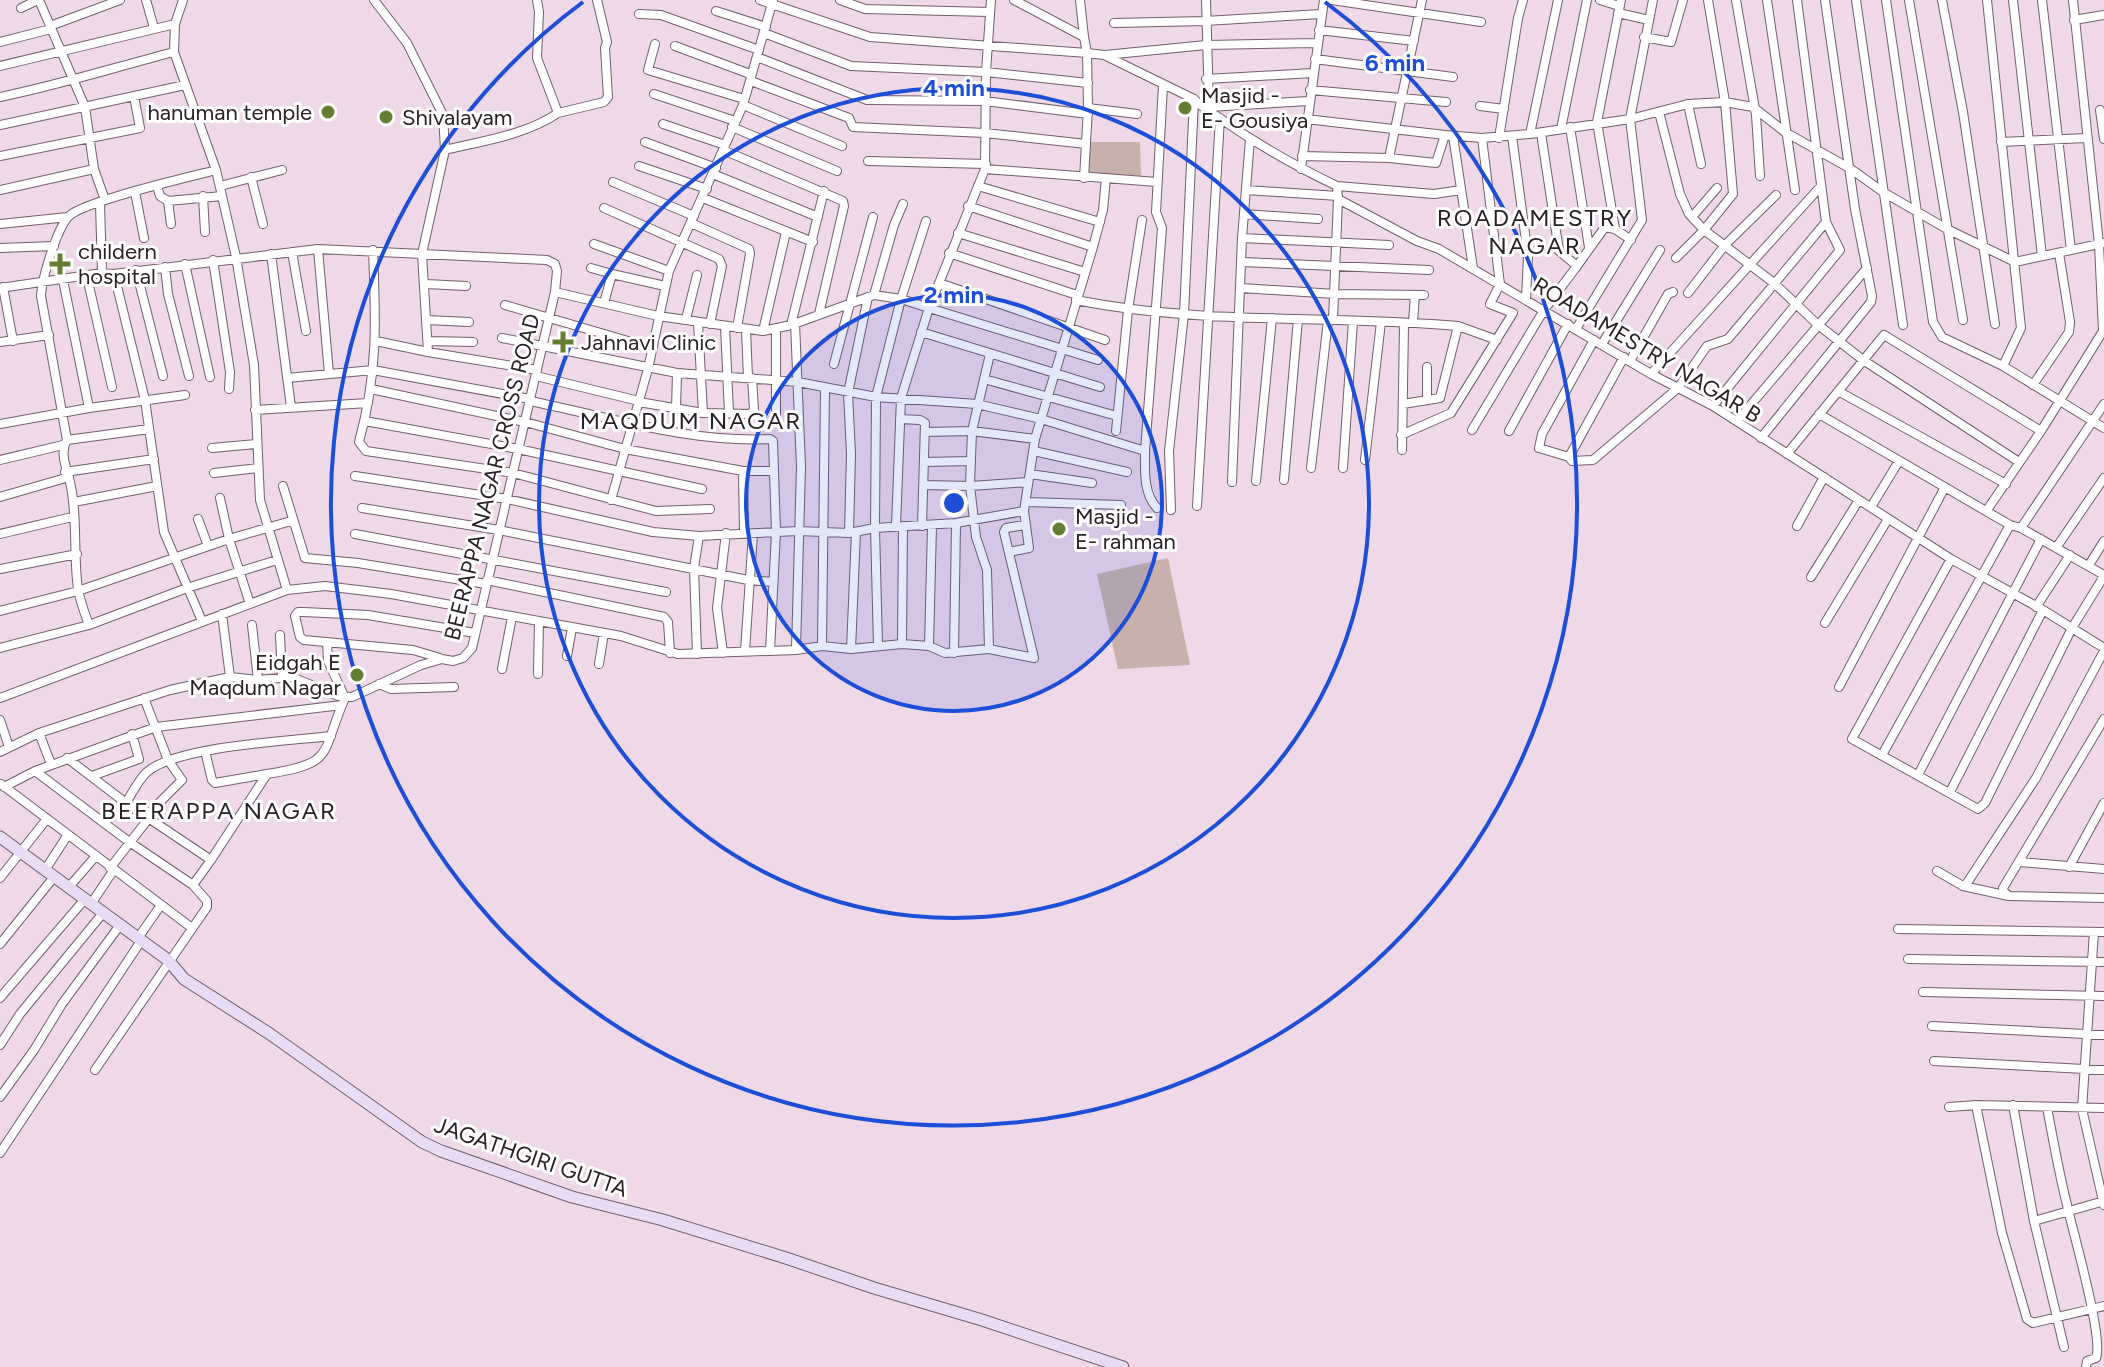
<svg xmlns="http://www.w3.org/2000/svg" width="2104" height="1367" font-family="Figtree,sans-serif">
<rect width="100%" height="100%" fill="#efd8e8"/>
<!-- green -->
<path fill="#c8b1aa" d="M1090,142h50l1,36 -55,-3z
M1168,558l22,107 -72,4 -21,-95z"/>
<g fill="none" stroke-linecap="round" stroke-linejoin="round">
<!-- street casing -->
<g stroke="#725e6c" stroke-width="10">
<path id="street" d="M39,0l46,107 9,62 11,31
M146,0l8,28
M183,0l-8,24 -1,28 42,118 20,87 18,108 6,135 27,90
M374,0l33,43 36,72 2,35 -23,104 6,98
M760,0l110,37 217,16 1,55 -4,70
M840,0l25,9 125,3
M991,0l-5,72 -1,97 -56,139 169,52
M1014,0l70,37 3,16 17,2 90,44c9,10 19,14 30,22 36,25 73,46 113,65l1,13 79,42 22,8 212,125 62,32 238,153 92,51 61,38
M1080,0l4,37
M1332,0l149,22
M1600,0l19,6
M1736,0l20,115 4,61
M1767,0l28,190
M1856,0l47,325
M1886,0l47,322 9,15 61,29 101,62
M1909,0l54,320
M1942,0l21,112 32,212
M1987,0l34,328 -18,38
M2013,0l29,256
M2042,0l29,250
M21,8l17,-8
M716,11l50,16
M1618,13l31,7
M639,14l22,1 98,35
M2074,20l30,-5
M1114,23l91,-2 116,-7
M50,26l70,-26
M1319,30l95,11
M764,33l87,33 135,6 102,11
M1644,37l27,5 12,-42
M0,42l51,-13
M655,44l-7,26 96,29
M675,46l75,28
M1105,55l101,-10 111,-2
M757,57l110,43 118,1 103,13
M1315,59l138,18
M0,66l175,-42
M1206,79l107,-6
M751,81l98,37 4,9 132,6 101,11
M1310,90l136,12
M654,94l81,27
M0,97c59,-12 116,-30 174,-45
M1688,104l13,60
M743,105l99,41
M1480,106l24,3
M1209,107l99,-6
M1088,108l49,6
M1205,110l4,-3 -3,-107
M2100,110l4,29
M1659,112l21,82 9,20 15,16 70,53 43,41 46,36 156,102
M558,113l46,-11 4,-5 -3,-49 2,-6 -10,-42
M1306,119l139,16
M663,124l62,21
M0,125l185,-40
M732,127l105,44
M1570,127l19,120
M1561,129l26,-129
M1541,133l18,118 18,15 28,-39 10,2 16,11
M1530,134l28,-134
M1453,136l20,132
M1512,136l16,120 -2,43
M1499,138l19,-120 5,-18
M645,142l71,26
M2001,142l85,-4
M445,150c37,-9 81,-15 113,-37l-21,-55 2,-46 -2,-12
M723,150l120,51 1,5 -25,108
M0,156l140,-28 -6,-32
M1302,156l87,2 47,5 9,-28 37,3 48,-4 100,-15 58,-15 37,-2 28,5 32,25 66,37 32,23 64,37 68,33 89,-19
M1389,158l33,-158
M868,161l118,3
M639,166l68,23
M985,169l172,13
M1301,169l23,-169
M713,174l105,43
M251,177l12,47
M613,182l81,34
M157,186l3,10 8,5 54,-5
M220,186l62,-16
M978,186l122,36
M1337,186l97,8 27,-4
M0,190l94,-21
M1246,190l92,6
M135,192l9,46
M203,196l2,36
M703,198l110,44
M168,201l3,23
M100,203l2,70
M968,206l125,41
M604,208l115,51 3,7 -12,58
M1244,214l74,5
M1692,217l25,-29
M691,223l58,26 1,5 -13,74
M0,224l68,-7
M1615,229l-18,-107 24,-122
M958,233l127,39
M1242,238l147,7
M594,244l75,27
M0,248l54,-2
M318,249l11,125
M373,250c3,71 5,123 -14,192l7,9 147,22 143,38 54,-2
M292,252l14,79
M949,253l128,42
M271,254l20,153
M1676,258l28,-28 29,-36 -8,-92 -17,-102
M213,260l17,112 -1,17
M1242,262l187,8
M185,264l25,113
M165,267l3,27 21,82
M591,268l21,6
M136,270l27,106
M114,274l31,126 19,132 38,89
M87,277l25,110
M63,280l26,128
M939,283l166,57
M426,284l40,2
M3,287l10,54
M0,288l102,-15 12,1 204,-25 229,11 8,4 2,7 -2,21 103,24 105,15 28,-6 83,-30 27,4 28,9 -28,90 -5,128
M1241,288l94,6 89,1
M1688,293l37,-48 51,-50
M874,295l20,-70 9,-21
M1076,300c126,25 255,15 382,26l-18,72 -37,6
M604,303l8,-29 53,12
M505,305l147,43
M686,319l11,-44
M1333,319l5,-120
M427,320l42,2
M698,322l5,91
M1413,322l2,-27
M795,323l6,143 -5,184
M791,325l33,-134
M725,326l4,87
M1458,326l39,14
M746,329l2,49
M1576,329l66,-109 -12,-101 23,-119
M776,330v85
M763,331l23,-99
M921,332l179,55
M502,338l175,35 121,9 78,15 101,7 64,15 104,32
M1594,340l-52,94 -3,14 30,9 3,4 21,-1 85,-72 29,-42 21,-7 98,-117
M376,341l52,11 109,18
M429,341l44,1
M0,342l49,-7
M1602,344l58,-94
M1630,361l38,-67 5,-2
M834,364l39,-147
M1651,374l170,-188
M536,376l103,25
M287,378l86,-8 157,29
M984,379l133,37
M2033,385l36,-53 1,-10 -11,-69
M371,389l154,33 100,27 118,22 1,61
M1838,391l168,93
M1427,399v-32
M530,401c79,16 159,42 240,38l3,2 3,91 -6,119
M639,402l64,11 47,1 4,-4 -2,-32
M1713,406l127,-156 -14,-28 -29,-222
M676,409l1,-36
M255,410l113,-7
M1819,414l191,111 11,3 83,47
M900,419l20,1 5,3 -3,103
M365,421l153,28 184,40
M1737,421l130,-153
M0,424l89,-16 96,-13
M1472,430l72,-120 33,-44
M1116,431l12,-121 14,-90
M1509,431l59,-107
M925,432l47,-1 63,8
M1401,435l50,-22 62,-100 -23,-9 10,-20 -18,-146
M1761,438l110,-136 1,-6 -17,-87 -30,-209
M67,440l82,-11
M212,448l45,-4
M1402,450l2,-126
M1034,451l93,21
M1787,454l97,-119 157,96
M1569,457l55,-100
M0,460l63,-15
M1365,460l16,-138
M925,462l46,-1
M1311,468l17,-148
M1343,468l10,-147
M743,471h31
M65,472l89,-13
M214,473l44,-5
M1030,474l62,9
M355,476l152,23 146,33 46,4 -5,32 3,86
M1284,480l14,-161
M1256,481l16,-163
M1232,482l10,-244 8,-99
M924,485l46,1 58,-4
M283,486l22,72 53,5 128,21
M0,497l69,-20
M220,498l9,41 21,65
M611,500l37,-131 21,-98 74,-166 30,-105
M74,502l83,-16
M1027,502l94,3
M1197,506l23,-388
M1871,507l28,-46
M362,508l137,22 249,50 25,2
M1157,508c-14,-15 -12,-38 -12,-57l17,-223 -6,-16 7,-127
M1171,510l-2,-59 15,-137 10,-215
M1987,510l54,-79 62,-100 -4,-87 -26,-244
M198,519l10,27
M1797,526l27,-49
M2021,528l83,-124
M849,533l2,-79 -3,-61 20,-96
M0,534l72,-17
M355,534l311,58
M699,536l99,-5 51,2 26,-5 81,-5 68,-12 11,-72 58,-192 10,-37 3,-32
M2056,548l48,-70
M1009,552l20,-4 -5,-37
M1951,559l-99,180 126,70 7,-6 87,-175 32,-52
M2089,565l15,-24
M0,569l77,-15
M1811,577l48,-77
M487,580l177,37 4,5 2,31
M2036,607l34,-52
M0,611l78,-20 151,-52 62,-18
M222,614l8,63
M1825,623l63,-104
M89,625c-4,-11 -9,-24 -11,-36 -5,-35 0,-72 -8,-107 -3,-13 -11,-29 -3,-42l-26,-144c1,-18 16,-68 28,-80 15,-15 121,-39 147,-46
M252,625l6,55
M280,635l2,42
M902,644l1,-118
M822,646l3,-257
M878,646l-3,-118 1,-131 25,-98 25,-78
M929,646l3,-120
M0,648l89,-23 98,-37 90,-28
M851,649l5,-117
M989,649l-2,-79 -11,-33 -6,-51 2,-55 18,-77
M745,651l8,-117
M723,653l-6,-45 9,-75
M954,653l2,-130
M567,656l5,-28
M440,658l-27,-8 -109,-10 -4,-3 -5,-21 3,-4h5l65,3 107,18
M599,664l5,-31
M502,669l10,-52
M538,674l1,-53
M379,684l12,5 63,-2
M1839,687l106,-200
M0,698l287,-108 38,-4 66,8 230,42 57,18 118,-4 26,-4 29,3 51,-5 27,2 16,7 44,-4 45,9 -30,-126 2,-4 19,-3
M144,698l24,62 14,20 -36,36
M2104,719l-101,169 1,4 5,4 95,2
M0,720l9,27
M39,733l12,31
M205,751l7,29 3,3 52,-9
M0,752l39,-19 131,-43 60,-13 28,3 34,-3 46,19 14,1 69,-32 21,-6 11,2 10,-3 9,-10 83,-356
M1882,755l128,-230
M67,758l59,45
M35,771l121,-44 186,-22
M1918,775l123,-236
M92,776l47,-17 -7,-25
M1,784l191,144
M4,787l31,-16 93,70 65,44 14,16v6l-112,163
M1950,792l93,-182
M211,860l56,-86c70,-11 53,-20 78,-76l-17,-37 -1,-19
M2020,862l84,7
M2069,867l35,-64
M110,868l39,-50
M45,870l22,-34
M1937,871l26,15 4,-3 69,-105 68,-127
M0,878l46,-58
M193,885l18,-25 -85,-57c6,-10 13,-24 21,-31 30,-26 142,-31 184,-36
M1963,886l46,10
M69,887l26,-30
M91,904l22,-33
M1898,929l206,3
M2094,932l-12,177 22,96
M138,938l23,-33
M0,944l54,-67
M1908,959l196,3
M1923,992l181,4
M0,998l85,-99
M1932,1026l172,9
M0,1045l20,-31 83,-101
M1934,1061l170,9
M0,1097l34,-47 28,-46 58,-79
M1976,1105l26,128 25,86 6,4 71,-17
M2013,1105l21,116 30,126
M1949,1107l27,-2 128,3
M2047,1107c6,33 12,66 20,98 6,27 37,134 29,153l-9,3 -1,6
M0,1153l141,-212
M2034,1221l70,-20"/>
</g>
<!-- secondary casing -->
<g stroke="#725e6c" stroke-width="13">
<path id="secondary" d="M0,837l168,123 16,19 86,55 152,108 19,9 131,46 91,23 123,38 88,30 108,32 141,47"/>
</g>
<!-- street -->
<use href="#street" stroke="#fff" stroke-width="8"/>
<!-- secondary -->
<use href="#secondary" stroke="#e8dbf3" stroke-width="11"/>
</g>
<!-- distance rings -->
<circle cx="954" cy="503" r="208" fill="#1d4ed8" fill-opacity=".12"/>
<g fill="none" stroke="#1d4ed8" stroke-width="4">
<circle cx="954" cy="503" r="208"/>
<circle cx="954" cy="503" r="415"/>
<path d="M1325 2A623 623 0 1 1 583 2"/>
</g>
<!-- markers -->
<g fill="#647e31" stroke="#fff" stroke-width="3">
<circle cx="1185" cy="108" r="8"/>
<circle cx="328" cy="112" r="8"/>
<circle cx="386" cy="117" r="8"/>
<path d="M56 252h8v8h8v8h-8v8h-8v-8h-8v-8h8z"/>
<path d="M559 330h8v8h8v8h-8v8h-8v-8h-8v-8h8z"/>
<circle cx="1059" cy="529" r="8"/>
<circle cx="357" cy="675" r="8"/>
</g>
<g text-anchor="middle" dominant-baseline="central" stroke-width="6" stroke-linejoin="round" paint-order="stroke">
<!-- poi labels -->
<g font-size="22" fill="#282025" stroke="#fff" text-anchor="start">
<text x="1201" y="95">Masjid -<tspan x="1201" dy="25">E- Gousiya</tspan></text>
<text x="312" y="112" text-anchor="end">hanuman temple</text>
<text x="402" y="117">Shivalayam</text>
<text x="78" y="251">childern<tspan x="78" dy="25">hospital</tspan></text>
<text x="581" y="342">Jahnavi Clinic</text>
<text x="1075" y="516">Masjid -<tspan x="1075" dy="25">E- rahman</tspan></text>
<text x="341" y="662" text-anchor="end">Eidgah E<tspan x="341" dy="25">Maqdum Nagar</tspan></text>
</g>
<!-- street labels -->
<g font-size="22" fill="#282025" stroke="#fff">
<text transform="translate(1647 350) rotate(31)">ROADAMESTRY NAGAR B</text>
<text transform="translate(492 477) rotate(-76)">BEERAPPA NAGAR CROSS ROAD</text>
<text transform="translate(531 1157) rotate(19)">JAGATHGIRI GUTTA</text>
</g>
<!-- neighbourhood labels -->
<g font-size="24" letter-spacing="2" fill="#282025" stroke="#fff">
<text x="1535" y="217">ROADAMESTRY<tspan x="1535" dy="28">NAGAR</tspan></text>
<text x="691" y="420">MAQDUM NAGAR</text>
<text x="219" y="810">BEERAPPA NAGAR</text>
</g>
</g>
<circle cx="954" cy="503" r="12" fill="#1d4ed8" stroke="#fff" stroke-width="4"/>
<g font-size="24" text-anchor="middle" font-weight="bold" fill="#1d4ed8" stroke="#fff" stroke-width="6" stroke-linejoin="round" paint-order="stroke">
<text x="1395" y="71">6 min</text>
<text x="954" y="96">4 min</text>
<text x="954" y="303">2 min</text>
</g>
</svg>
